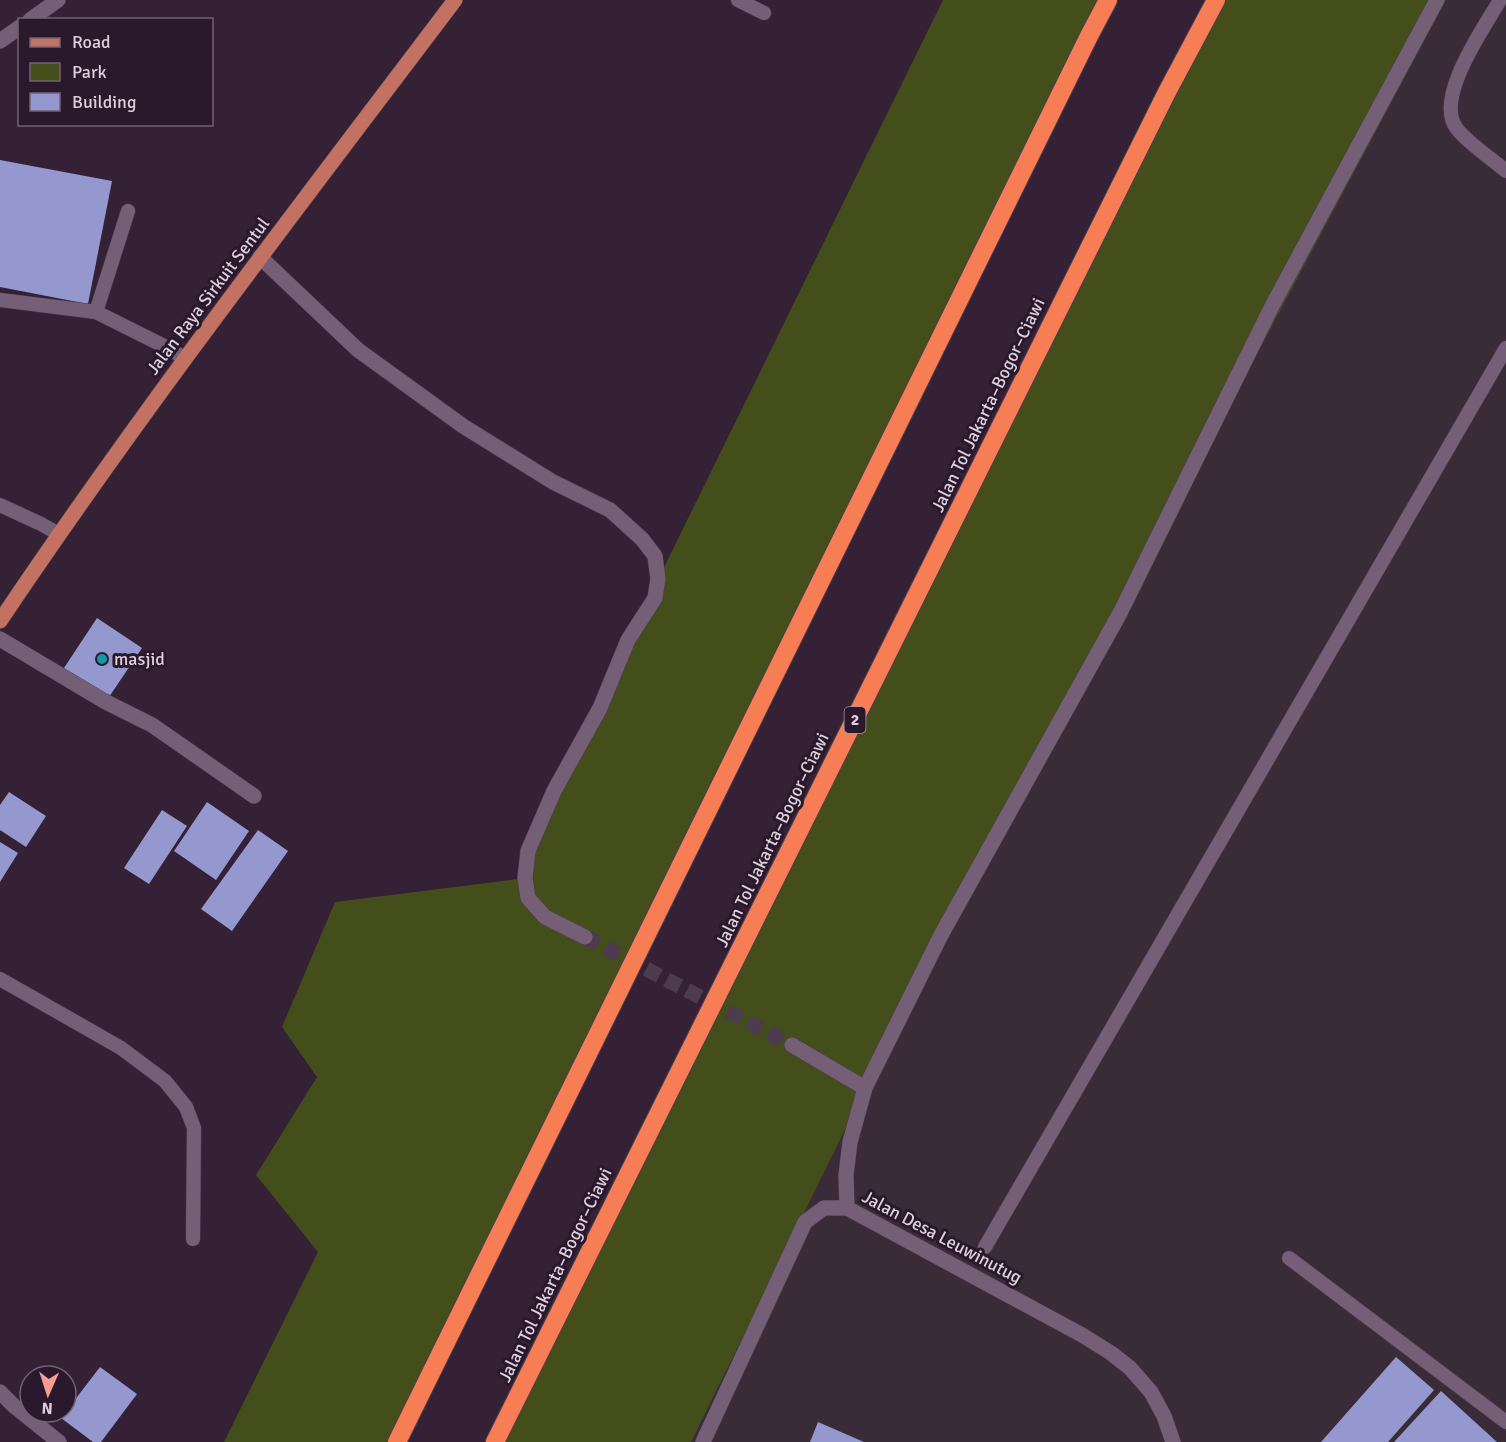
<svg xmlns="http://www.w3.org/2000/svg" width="1506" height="1442" font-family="Signika,sans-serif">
<rect width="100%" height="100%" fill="#342136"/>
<!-- industrial -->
<path fill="#392b38" d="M1446,0h60v1442h-817l116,-255z"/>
<!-- green -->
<path fill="#434e1a" d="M943,0h171l-717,1442h-173l94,-190 -62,-77 61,-98 -35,-50 53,-125 190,-24 29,-87z
M1217,0h229l-317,594 -188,341 -250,507h-196z"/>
<!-- building -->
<path fill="#9498ce" d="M0,160l112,21 -24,123 -88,-17z
M97,618l45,30 -35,52 -45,-29z
M9,792l37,24 -20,31 -26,-17v-25z
M207,802l42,29 -33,49 -42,-29z
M162,810l25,16 -38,58 -25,-16z
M258,830l30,21 -56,80 -31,-22z
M0,842l18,11 -18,29z
M1396,1357l38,33 -46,52h-67z
M100,1367l37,27 -36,48h-8l-32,-24z
M1441,1391l56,51h-103z
M818,1422l46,20h-54z"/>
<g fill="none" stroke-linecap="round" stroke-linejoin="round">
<!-- minor-tunnel -->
<path stroke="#4d3b4f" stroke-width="15" stroke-dasharray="15 8" stroke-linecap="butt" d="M585,937l207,108"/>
<!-- service casing -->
<g stroke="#4e3d4f" stroke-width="15">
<path id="service" d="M738,0l26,13
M1500,0c-16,28 -67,99 -43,129 11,14 35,30 49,42
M0,300l96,12 72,36 16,10
M96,312l32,-101
M0,505l41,19 18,10
M0,979l121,69 44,33 21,26 8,21 -1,111
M985,1247l521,-899
M1289,1258l217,164"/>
</g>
<!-- minor casing -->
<g stroke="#4e3d4f" stroke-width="16">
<path id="minor" d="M30,20l28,-20
M0,41l20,-14
M260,257l98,93 105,76 90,56 57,28 32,29 13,17 3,23 -3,19 -27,42 -28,68 -46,83 -26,60 -3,27 3,20 17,19 40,20
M0,639l104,62 48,24 102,71
M792,1045l73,43 -15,54 -4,33 1,33
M865,1088l76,-153 179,-322 152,-307 165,-306
M0,1392l14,14 45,36
M703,1442l102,-220 19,-14h23l235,127 29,18 19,15 21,24 13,24 9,26"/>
</g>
<!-- primary casing -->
<g stroke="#4e3d4f" stroke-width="16">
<path id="primary" d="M0,621c143,-213 300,-416 455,-621"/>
</g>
<!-- motorway casing -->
<g stroke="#4e3d4f" stroke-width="20">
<path id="motorway" d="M397,1442l692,-1406 19,-36
M495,1442l672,-1350 49,-92"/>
</g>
<!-- service -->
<use href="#service" stroke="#755f77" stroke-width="14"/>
<!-- minor -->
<use href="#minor" stroke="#755f77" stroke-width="15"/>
<!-- primary -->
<use href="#primary" stroke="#c37262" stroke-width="15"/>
<!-- motorway -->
<use href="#motorway" stroke="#f77e54" stroke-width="18"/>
</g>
<!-- markers -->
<circle fill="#0f9aa8" stroke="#2a182c" stroke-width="2" cx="102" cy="659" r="6"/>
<g text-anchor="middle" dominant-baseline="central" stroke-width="6" stroke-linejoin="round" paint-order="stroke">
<!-- shield labels -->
<rect fill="#2a182c" stroke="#a799a8" stroke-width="1.5" x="844.5" y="707" width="21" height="26" rx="4.5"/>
<g font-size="16" font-weight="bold" fill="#ddd0dd">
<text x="855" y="720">2</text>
</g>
<!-- street labels -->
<g font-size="18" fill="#ddd0dd" stroke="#2a182c">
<text transform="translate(208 296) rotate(-53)">Jalan Raya Sirkuit Sentul</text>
<text transform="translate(988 405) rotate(-64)">Jalan Tol Jakarta–Bogor–Ciawi</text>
<text transform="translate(772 840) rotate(-64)">Jalan Tol Jakarta–Bogor–Ciawi</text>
<text transform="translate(942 1237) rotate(28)">Jalan Desa Leuwinutug</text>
<text transform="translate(555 1275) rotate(-64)">Jalan Tol Jakarta–Bogor–Ciawi</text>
</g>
<!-- poi labels -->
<g font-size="18" fill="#ddd0dd" stroke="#2a182c" text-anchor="start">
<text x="114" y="659">masjid</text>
</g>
</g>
<!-- legend -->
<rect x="18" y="18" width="195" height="108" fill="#2a182c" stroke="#726273" stroke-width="1.5"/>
<rect x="30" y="38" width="30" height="9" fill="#c37262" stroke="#726273" stroke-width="1.5"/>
<text x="72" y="48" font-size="18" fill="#ddd0dd">Road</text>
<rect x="30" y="63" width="30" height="18" fill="#434e1a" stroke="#726273" stroke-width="1.5"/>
<text x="72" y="78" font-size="18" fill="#ddd0dd">Park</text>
<rect x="30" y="93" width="30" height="18" fill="#9498ce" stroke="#726273" stroke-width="1.5"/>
<text x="72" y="108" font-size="18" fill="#ddd0dd">Building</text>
<!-- north arrow -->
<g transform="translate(48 1394) rotate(183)"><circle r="28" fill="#2a182c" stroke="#726273" stroke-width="1.5"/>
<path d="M0-4.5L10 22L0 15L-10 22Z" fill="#f59c95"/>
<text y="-9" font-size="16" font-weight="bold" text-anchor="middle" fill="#ddd0dd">N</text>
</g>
</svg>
